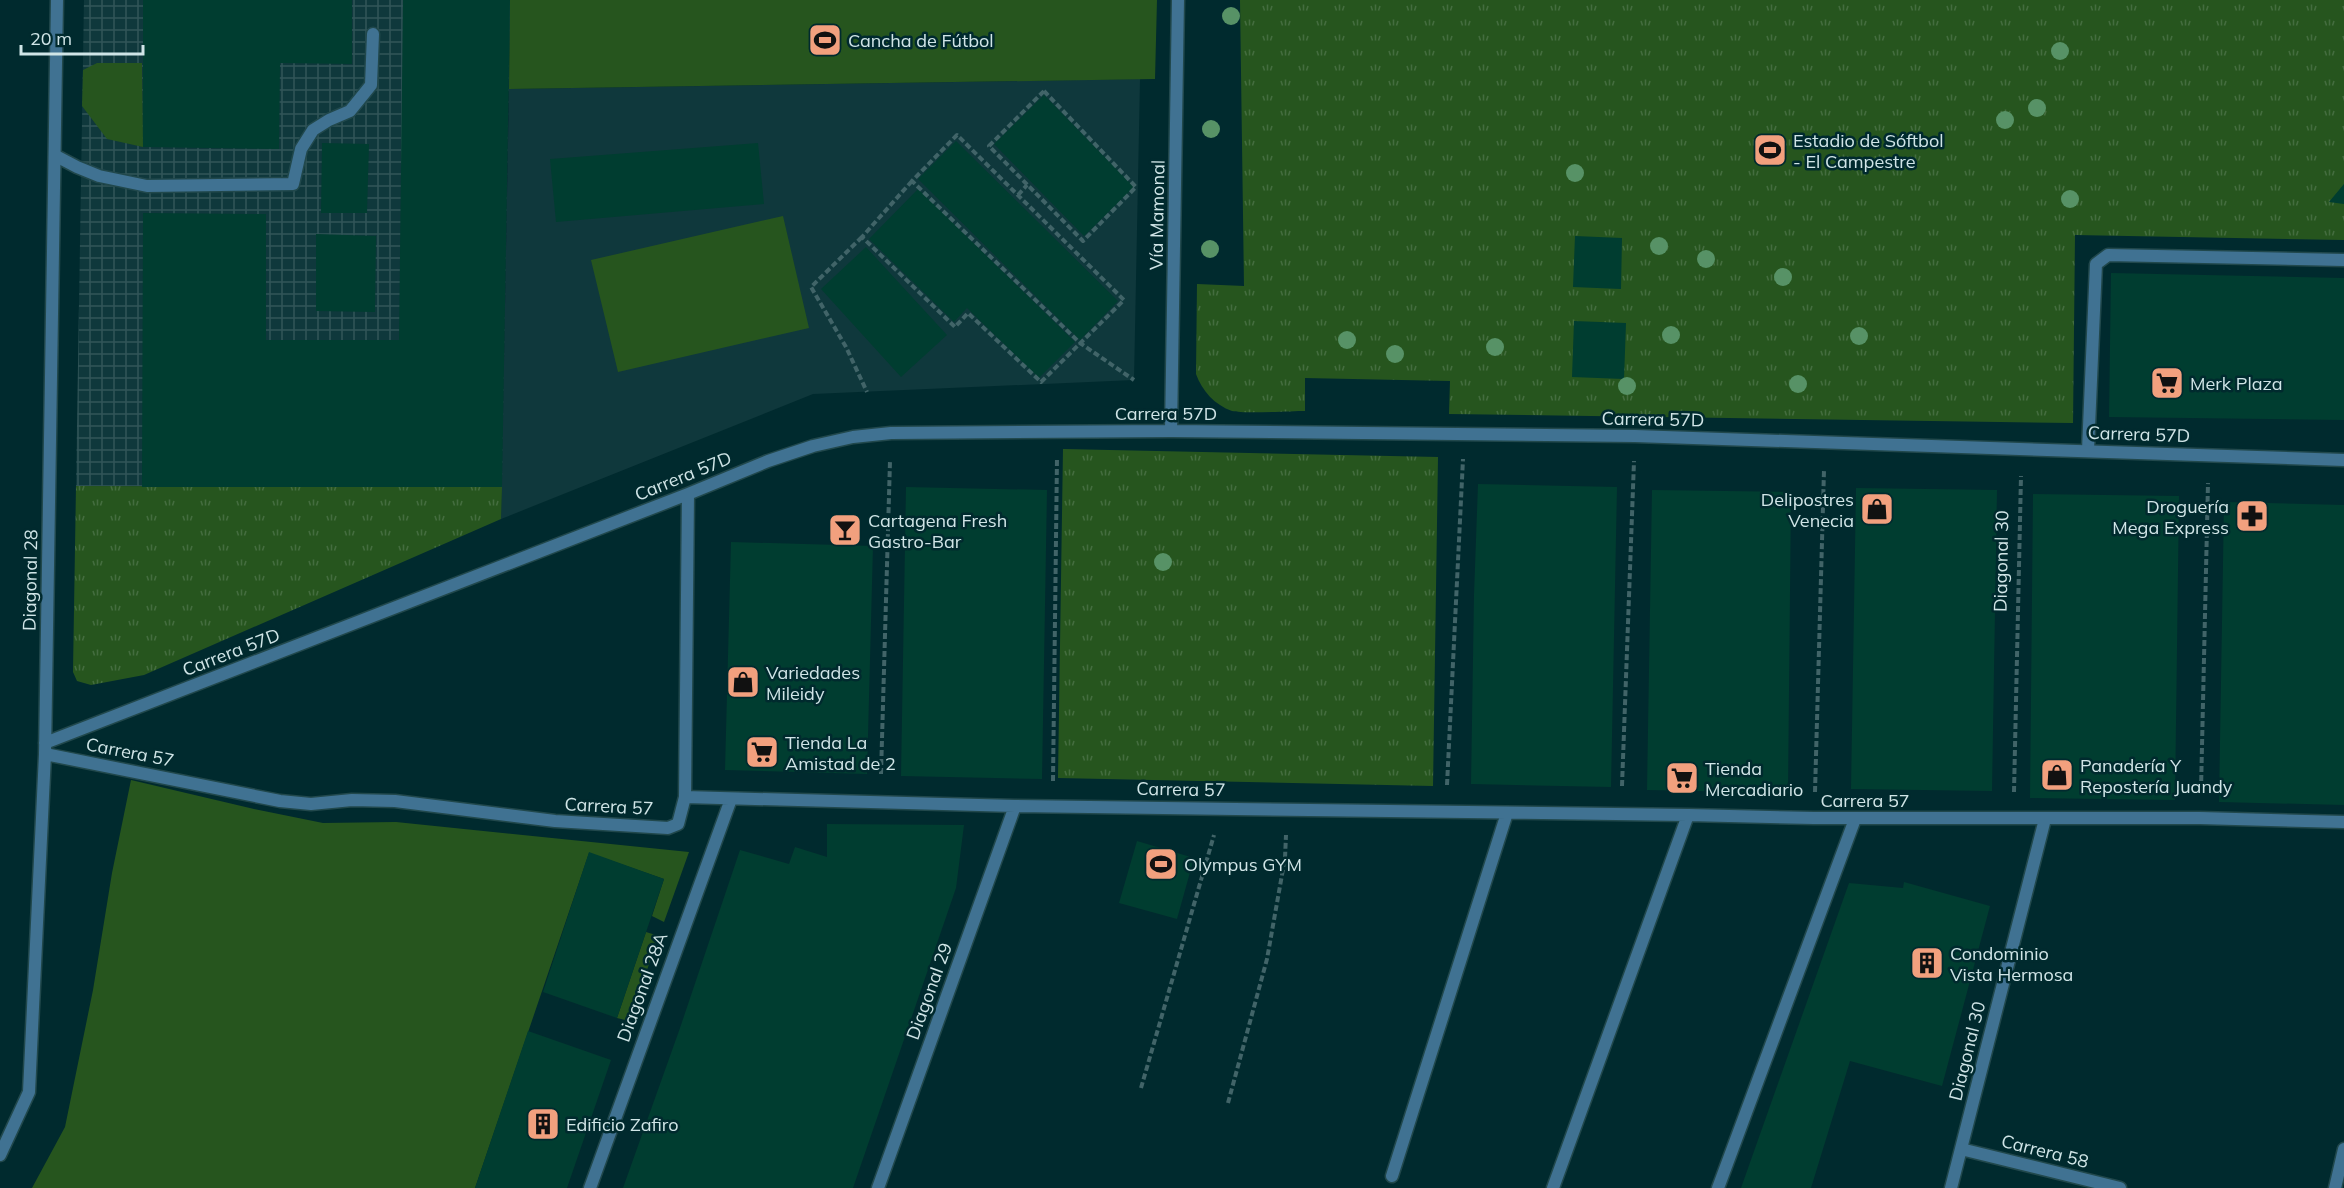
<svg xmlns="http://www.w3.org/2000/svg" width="2344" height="1188" font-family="Mulish,sans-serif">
<defs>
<pattern id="industrial-grid" width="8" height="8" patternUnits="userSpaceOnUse" patternTransform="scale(1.5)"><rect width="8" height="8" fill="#0f383c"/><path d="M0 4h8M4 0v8" fill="none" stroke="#315558"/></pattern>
<pattern id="park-tufts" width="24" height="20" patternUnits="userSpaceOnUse" patternTransform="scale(1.5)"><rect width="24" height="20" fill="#26551e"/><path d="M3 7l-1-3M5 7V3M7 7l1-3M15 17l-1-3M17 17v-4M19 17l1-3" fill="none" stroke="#446d3f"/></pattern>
</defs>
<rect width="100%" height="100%" fill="#002a2e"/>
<!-- built -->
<path fill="#0f383c" d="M1140,79l-6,301 -321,14 -312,125 8,-430z"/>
<!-- industrial -->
<path fill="url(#industrial-grid)" d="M84,0h426l-8,487 -426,-1z"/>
<!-- green -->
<path fill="#26551e" d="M510,0h647l-2,79 -646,10z
M97,63h45l1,84 -36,-8 -25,-33 1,-36z
M783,216l26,112 -191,44 -27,-112z
M131,780l123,29 69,14 73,-1 293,30 -25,70 -12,-6 12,-37 -75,-26 -114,335h-443l33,-61 28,-137 19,-117z
M646,932l13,4 -30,85 -12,-3z"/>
<!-- park -->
<path fill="url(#park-tufts)" d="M1240,0h1104v240l-269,-5 -2,188 -624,-9 1,-33 -145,-3v33c-16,0 -60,3 -73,0 -17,-6 -30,-20 -36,-37l1,-90 47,2z
M1063,449l375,8 -5,329 -375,-8z
M76,486l426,1 -1,32 -357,156 -53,10 -14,-4 -4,-9z"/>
<!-- building -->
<path fill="#003d30" d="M143,0h209v64l-72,-1 -1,86 -136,-2z
M403,0h107l-8,487h-360l1,-274 123,1v126h133z
M1044,95l90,92 -50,49 -90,-92z
M956,141l162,160 -38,39 -162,-161z
M322,143l47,1 -2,69h-46z
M758,143l6,61 -208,18 -6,-63z
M2344,184v20l-15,-2z
M918,189l157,153 -36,36 -72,-70 -13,14 -85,-83z
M316,234l60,2 -1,76 -59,-1z
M1575,236l47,2 -1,51 -48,-2z
M866,247l81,88 -46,42 -80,-88z
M2111,273l233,5v142l-235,-3z
M1574,321l52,2 -2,56 -52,-2z
M1478,484l139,3 -6,300 -140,-3 3,-189z
M906,487l141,3 -5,289 -141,-3z
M1856,488l141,2 -5,301 -141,-2z
M1652,490l139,2 -3,301 -141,-3z
M2033,494l146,2 -4,304 -145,-2z
M2224,502l120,3v300l-125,-3z
M731,542l142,4 -6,228 -142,-4z
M827,824l137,1 -8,63 -103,300h-230l57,-160 60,-178 49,14 6,-17 32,10z
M1137,841l57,17 -17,61 -58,-16z
M589,852l75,27 -47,139 -74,-26z
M1904,882l86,24 -48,180 -92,-25 -39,127h-70l108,-305 54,5z
M528,1031l83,29 -44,128h-92z"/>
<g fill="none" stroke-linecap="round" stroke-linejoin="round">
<!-- lane casing -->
<g stroke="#21484c" stroke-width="15">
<path id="lane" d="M56,156l21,11 22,9 48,10 146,-2 8,-35 12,-19 16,-10 21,-9 21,-26 2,-51
M2088,450l8,-186 12,-9 236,5"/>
</g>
<!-- street casing -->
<g stroke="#21484c" stroke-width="15">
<path id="street" d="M1171,431l7,-431
M45,743l643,-249 80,-33 45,-15 40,-9 38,-4 280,-2 464,5 709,24
M45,754l235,47 31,3 41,-4 43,1 160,20 113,7 10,-4 7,-27 3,-303
M685,797l330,9 673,9 126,3h386l144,4
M1961,1149l159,39
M0,1155l29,-63 16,-338 12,-754
M1392,1176l115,-363
M590,1188l141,-389
M878,1188l137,-382
M1553,1188l135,-373
M1718,1188l137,-369
M1951,1188l94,-369
M2335,1188l9,-39"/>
</g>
<!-- path -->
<path stroke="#416468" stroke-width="4" stroke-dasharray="6 3" stroke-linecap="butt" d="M1044,91l92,96 -53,54 -94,-95z
M912,181l-50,56 93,90 13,-14 73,69 83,-82 -167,-165 -45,46 168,162 54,37
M1018,195l9,-10
M862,237l-51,50 35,60 21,45
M881,774l9,-313
M1053,781l4,-323
M1447,785l16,-326
M1622,786l12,-325
M2201,790l7,-307
M1815,792l9,-322
M2014,792l7,-316
M1141,1088l73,-253
M1228,1103l39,-144 18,-101 1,-23"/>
<!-- lane -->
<use href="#lane" stroke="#407292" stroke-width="12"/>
<!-- street -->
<use href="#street" stroke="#407292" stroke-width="12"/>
</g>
<!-- trees -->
<g fill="#579266">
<circle cx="1231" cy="16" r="9"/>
<circle cx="2060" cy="51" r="9"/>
<circle cx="2037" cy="108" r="9"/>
<circle cx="2005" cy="120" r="9"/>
<circle cx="1211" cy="129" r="9"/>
<circle cx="1575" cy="173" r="9"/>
<circle cx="2070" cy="199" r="9"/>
<circle cx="1659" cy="246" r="9"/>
<circle cx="1210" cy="249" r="9"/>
<circle cx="1706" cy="259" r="9"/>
<circle cx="1783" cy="277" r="9"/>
<circle cx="1671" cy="335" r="9"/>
<circle cx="1859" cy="336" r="9"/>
<circle cx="1347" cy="340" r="9"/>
<circle cx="1495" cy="347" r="9"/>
<circle cx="1395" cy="354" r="9"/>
<circle cx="1798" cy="384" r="9"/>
<circle cx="1627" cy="386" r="9"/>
<circle cx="1163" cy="562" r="9"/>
</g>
<!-- icons -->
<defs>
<g id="stadium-square" transform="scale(1.725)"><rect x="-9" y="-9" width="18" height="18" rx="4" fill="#f2a07e" stroke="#002a2e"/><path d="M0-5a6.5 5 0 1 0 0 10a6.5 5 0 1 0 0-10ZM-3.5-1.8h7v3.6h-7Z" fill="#111"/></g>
<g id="supermarket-square" transform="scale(1.725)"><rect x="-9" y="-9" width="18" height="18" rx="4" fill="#f2a07e" stroke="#002a2e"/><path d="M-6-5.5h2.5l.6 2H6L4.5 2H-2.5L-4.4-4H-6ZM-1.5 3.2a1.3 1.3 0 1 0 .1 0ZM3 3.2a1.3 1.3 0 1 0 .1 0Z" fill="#111"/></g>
<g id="shop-square" transform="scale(1.725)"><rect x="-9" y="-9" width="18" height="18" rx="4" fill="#f2a07e" stroke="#002a2e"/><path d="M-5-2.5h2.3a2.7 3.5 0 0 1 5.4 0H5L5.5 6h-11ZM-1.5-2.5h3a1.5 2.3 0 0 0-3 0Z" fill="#111"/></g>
<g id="pharmacy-square" transform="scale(1.725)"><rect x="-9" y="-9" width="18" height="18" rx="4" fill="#f2a07e" stroke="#002a2e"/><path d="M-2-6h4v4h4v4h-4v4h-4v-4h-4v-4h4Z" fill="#111"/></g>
<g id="bar-square" transform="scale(1.725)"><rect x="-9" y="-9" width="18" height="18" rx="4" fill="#f2a07e" stroke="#002a2e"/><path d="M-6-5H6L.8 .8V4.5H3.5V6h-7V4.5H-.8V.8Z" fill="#111"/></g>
<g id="building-square" transform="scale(1.725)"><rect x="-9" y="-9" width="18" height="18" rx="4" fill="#f2a07e" stroke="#002a2e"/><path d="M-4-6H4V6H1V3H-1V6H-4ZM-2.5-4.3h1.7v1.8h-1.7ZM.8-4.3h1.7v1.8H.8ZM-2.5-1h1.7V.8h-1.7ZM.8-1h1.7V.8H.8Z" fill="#111"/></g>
</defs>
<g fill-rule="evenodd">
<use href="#stadium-square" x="825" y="40"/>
<use href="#stadium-square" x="1770" y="150"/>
<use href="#supermarket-square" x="2167" y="383"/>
<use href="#shop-square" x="1877" y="509"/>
<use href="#pharmacy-square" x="2252" y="516"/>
<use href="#bar-square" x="845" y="530"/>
<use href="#shop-square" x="743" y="682"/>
<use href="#supermarket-square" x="762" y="752"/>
<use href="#shop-square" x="2057" y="775"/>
<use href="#supermarket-square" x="1682" y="778"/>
<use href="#stadium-square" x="1161" y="864"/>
<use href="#building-square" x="1927" y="963"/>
<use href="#building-square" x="543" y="1124"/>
</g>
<g text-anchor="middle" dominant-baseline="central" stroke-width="5" stroke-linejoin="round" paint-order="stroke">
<!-- poi labels -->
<g font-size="18" fill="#d0e5e7" stroke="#002a2e" text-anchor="start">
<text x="848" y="40">Cancha de Fútbol</text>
<text x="1793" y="140">Estadio de Sóftbol<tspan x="1793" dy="21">- El Campestre</tspan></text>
<text x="2190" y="383">Merk Plaza</text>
<text x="1854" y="499" text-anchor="end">Delipostres<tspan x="1854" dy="21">Venecia</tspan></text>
<text x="2229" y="506" text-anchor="end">Droguería<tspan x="2229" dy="21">Mega Express</tspan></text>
<text x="868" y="520">Cartagena Fresh<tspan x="868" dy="21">Gastro-Bar</tspan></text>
<text x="766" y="672">Variedades<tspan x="766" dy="21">Mileidy</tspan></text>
<text x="785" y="742">Tienda La<tspan x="785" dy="21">Amistad de 2</tspan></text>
<text x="2080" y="765">Panadería Y<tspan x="2080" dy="21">Repostería Juandy</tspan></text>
<text x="1705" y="768">Tienda<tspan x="1705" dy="21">Mercadiario</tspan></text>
<text x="1184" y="864">Olympus GYM</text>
<text x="1950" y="953">Condominio<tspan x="1950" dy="21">Vista Hermosa</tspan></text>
<text x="566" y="1124">Edificio Zafiro</text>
</g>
<!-- street labels -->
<g font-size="18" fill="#d0e5e7" stroke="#002a2e">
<text transform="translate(1157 215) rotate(-89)">Vía Mamonal</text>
<text x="1166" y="413">Carrera 57D</text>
<text transform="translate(1653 419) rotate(1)">Carrera 57D</text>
<text transform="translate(2139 434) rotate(2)">Carrera 57D</text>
<text transform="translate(683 476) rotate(-22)">Carrera 57D</text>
<text transform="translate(2001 561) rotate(-89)">Diagonal 30</text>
<text transform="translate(30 580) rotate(-89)">Diagonal 28</text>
<text transform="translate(231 652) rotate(-21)">Carrera 57D</text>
<text transform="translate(130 752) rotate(11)">Carrera 57</text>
<text transform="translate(1181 789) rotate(1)">Carrera 57</text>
<text x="1865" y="800">Carrera 57</text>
<text transform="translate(609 806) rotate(3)">Carrera 57</text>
<text transform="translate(642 987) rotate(-70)">Diagonal 28A</text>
<text transform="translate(929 991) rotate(-70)">Diagonal 29</text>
<text transform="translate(1967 1051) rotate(-76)">Diagonal 30</text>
<text transform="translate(2045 1151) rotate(14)">Carrera 58</text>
</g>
</g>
<!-- scale -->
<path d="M21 45v9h122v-9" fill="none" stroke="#d0e5e7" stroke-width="3"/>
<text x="30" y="45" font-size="18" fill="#d0e5e7" stroke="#002a2e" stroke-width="4.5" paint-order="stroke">20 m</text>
</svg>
